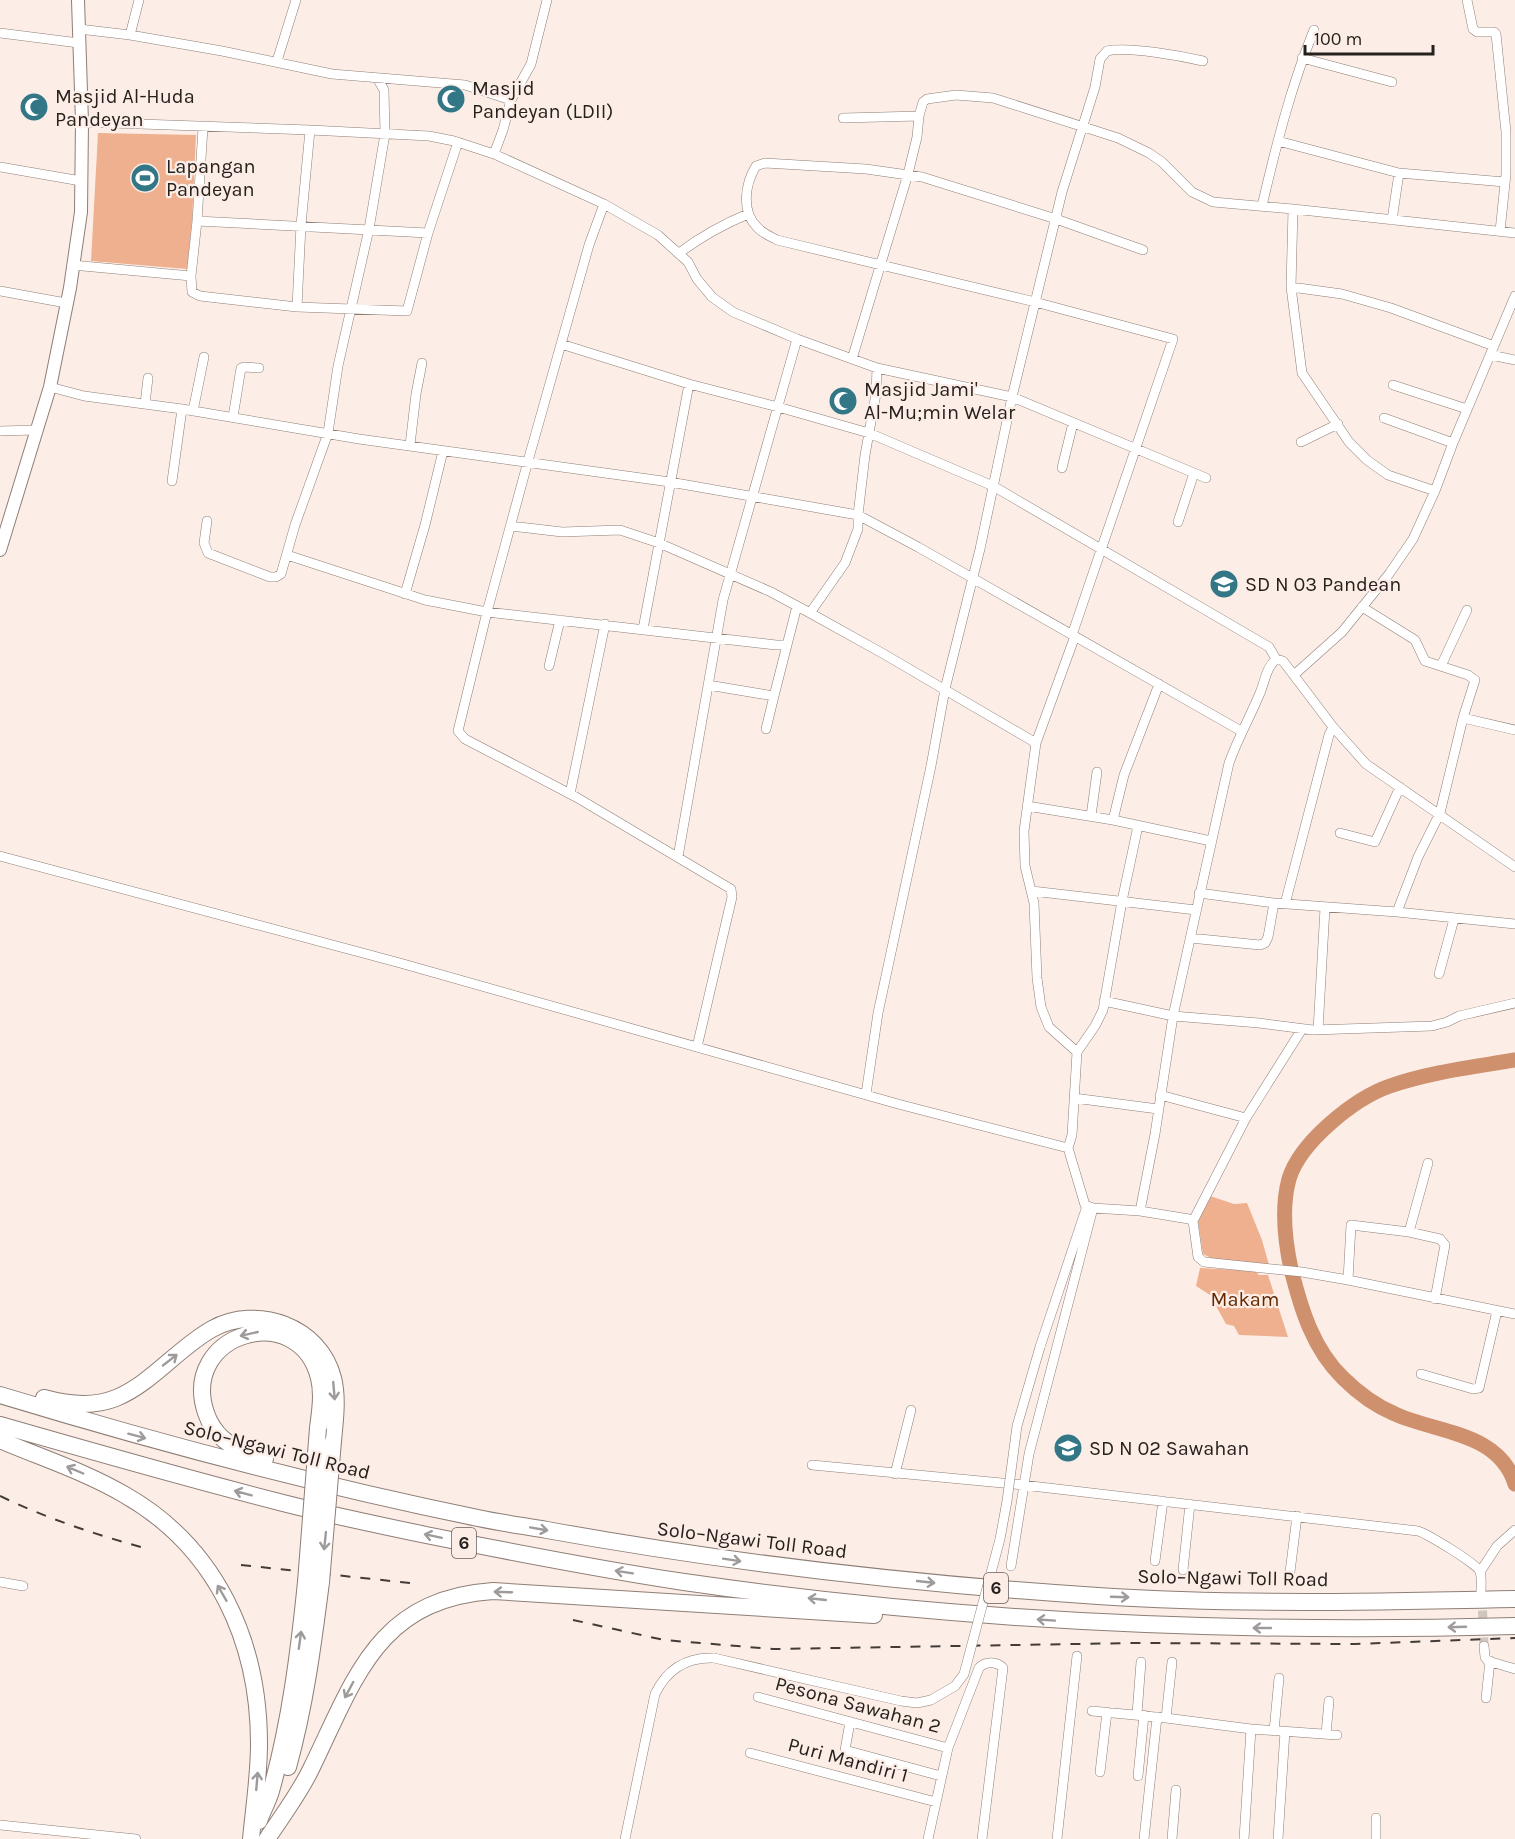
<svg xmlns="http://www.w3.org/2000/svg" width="1515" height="1839" font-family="Karla,sans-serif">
<rect width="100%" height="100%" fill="#fceee7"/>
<!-- green -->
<path fill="#efb08f" d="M98,133l98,2 -4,86 -5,48 -96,-8z
M1210,1196l24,8 13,-1 15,37 7,25 -56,-6 -10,-5 -5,-33z
M1200,1268l55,3 4,4h9l20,62 -49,-2 -5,-9 -8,-2 -16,-29 -14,-9z"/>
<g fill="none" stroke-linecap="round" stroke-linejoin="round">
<!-- river -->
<path stroke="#cf906e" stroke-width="15" d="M1515,1060c-41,7 -85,12 -125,26 -35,12 -90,56 -101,93 -8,29 -4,62 2,90 10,40 22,80 52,109 15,15 33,28 52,36 42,19 104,18 120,70"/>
<!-- minor-tunnel -->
<path stroke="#d1c5bf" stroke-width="9" stroke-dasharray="9 4.5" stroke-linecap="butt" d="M1482,1597l2,49"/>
<!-- minor casing -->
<g stroke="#8e7e76" stroke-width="10">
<path id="minor" d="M1467,0l6,29 4,3h17l2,2 10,98v42l-6,57
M79,29l51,6 92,16 110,23 133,11 46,15
M0,33l79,10
M130,35l9,-35
M1302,58l90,24
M277,61l19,-61
M843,118l76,-2
M82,122l228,8 119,6 25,5 40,13 110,50 -15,41 -61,216 -41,151 -29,119 7,8 111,58 155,92 1,8 -35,150
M1278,141l121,32 106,9
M494,154l9,-24 8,-30 20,-36 16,-64
M0,167l81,14
M604,204l54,31 30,27 9,17 15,18 21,15 64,27 80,29 135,29 194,81
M1262,206c14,-60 29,-120 52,-176
M1293,209l-2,78 11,86 47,69 18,18 21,15 47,16
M1392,220l7,-47
M197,221l231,12
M679,253c23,-17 42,-28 69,-39
M72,265l119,11 6,-55 6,-93
M191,276l1,16 8,4 97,11 110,4 21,-78 30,-91
M1291,287l51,7 49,14 103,38
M0,291l66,12
M297,307l4,-82 9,-95
M561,344l128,40 89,23 91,26 124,53 276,161 7,12 7,2 50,66 33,37 149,103
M1491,355l24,5
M852,359l56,-185 9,-37 2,-21 4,-14 4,-3 29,-4 37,3 125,40 31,15 13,9 30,30 21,10 80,7 222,24
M1393,385l74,24
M50,387l34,9 98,13 177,30 311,43 188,33 60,32 323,184
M145,404l3,-26
M193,411l11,-54
M233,417l8,-49 3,-1 15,1
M1384,418l69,25
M0,431l36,-1
M1301,442l37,-18
M410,445l6,-51 6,-31
M1062,468l11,-45
M172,481l10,-72
M207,521l-3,22 4,10 62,24h6l5,-3 14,-49 33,-92 10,-67 31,-137 16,-95 -1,-44 -7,-12
M1178,522l16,-49
M511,526l51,6 58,-2 39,13 112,49 39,21 72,40 154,90
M287,555l138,45 62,12 289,33h11l10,-39
M405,594l20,-69 18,-74
M1362,607l53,33 10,21 43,14 7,5 -12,38 -23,95 -22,44 -21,55
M810,613l35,-50 13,-34v-14l7,-60 11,-61 1,-26
M643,629l46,-245
M1072,635l101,-296 -138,-37 -258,-62c-7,-4 -15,-7 -20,-13 -16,-16 -12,-43 -1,-61l9,-3 101,6 56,8 134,42 87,31
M1075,636l-39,107 -12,88 1,35 9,37 3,75 4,29 8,20 28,25
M549,666l11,-46
M1441,666l26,-56
M1295,674l47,-42 47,-58 24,-35 22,-48 18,-48 62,-147
M708,685l66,11 13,-51
M1463,718l52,12
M766,729l8,-33
M570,794l35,-170
M1027,806l86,14 98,21
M1091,816l6,-44
M1113,820l11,-45 35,-91
M1138,826l-16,75 -19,109 -8,16 -18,26 -5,83 -4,13 17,57 8,3 47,3 15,-77 18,-118 56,-253c9,-25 21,-46 31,-70 5,-12 6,-25 16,-34
M1340,833l35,9 25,-55
M0,856l400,107 498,141 170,44
M678,857l45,-257 74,-261
M1032,891l164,19
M1199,893l75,10 123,9 118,12
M1285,904l44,-169 4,-8
M1190,938l70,7 5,-2 3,-6 6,-34
M1439,974l15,-55
M1104,1001l69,15 86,7 54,7 119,-4 15,-4 12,-6 56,-13
M1318,1030l7,-122
M866,1094l12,-81 53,-247 14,-77 35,-140 32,-152 50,-205 33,-105 5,-28 7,-8c21,-5 74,5 96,10
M1160,1095l86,23
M1074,1098l84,11
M1140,1211l49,8 4,2 5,36 6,5 98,10 46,8 167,34
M1193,1221l53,-103 56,-89
M1409,1232l19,-69
M1348,1280l3,-55 58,7 31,7 5,6 -10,54
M1040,1347l47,-141
M1421,1374l52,15 6,-1 18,-77
M812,1465l211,20 395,46c9,3 60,33 62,41 2,5 1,14 1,19
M895,1474l16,-64
M1155,1561l8,-60
M1011,1566l18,-112 64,-246
M1183,1570l7,-66
M1290,1572l7,-56
M1480,1572l17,-26 18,-16
M0,1582l23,4
M1484,1646l1,11 3,4 27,8
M758,1697l190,51
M1486,1698l4,-37
M1092,1711l74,7 85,11 -7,110
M1137,1714l4,-52
M1166,1718l6,-56
M850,1722l-5,28 96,26
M1251,1729l86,6
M1274,1731l5,-53
M1326,1734l3,-33
M750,1753l186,49
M1100,1772l7,-60
M1138,1776l6,-61
M1376,1818v21
M0,1825l136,14
M625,1839l30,-145c12,-25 32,-37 59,-36
M928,1839l20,-91 31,-80c6,-7 18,-7 24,0l-21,171
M1057,1839l20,-183
M1144,1839l13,-122
M1172,1839l4,-49
M1278,1839l7,-108"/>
</g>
<!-- tertiary casing -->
<g stroke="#8e7e76" stroke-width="14">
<path id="tertiary" d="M0,550l50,-163 20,-99 11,-76 1,-90 -4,-122"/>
</g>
<!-- motorway casing -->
<g stroke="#8e7e76" stroke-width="18">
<path id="motorway" d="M0,1395c158,48 317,90 478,123 23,5 46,8 69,12 182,33 366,54 551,66 139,9 278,6 417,3
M44,1398c22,6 50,9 72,0 36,-15 62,-50 96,-69 45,-25 108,-3 121,49 5,20 2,42 0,63
M0,1425c94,27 188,54 283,78 47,12 95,22 143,32 85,17 171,34 258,47 276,40 553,52 831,44
M0,1440c42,18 86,32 125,55 91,52 134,146 134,249 0,32 -5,63 -8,95
M265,1459c-25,-6 -50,-19 -59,-46 -27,-80 93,-115 113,-35 4,16 1,34 -1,50
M288,1767c17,-61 25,-122 33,-185
M259,1821c3,-10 9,-19 12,-30 19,-68 28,-139 35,-209
M267,1839c15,-23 32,-45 44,-70 44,-90 66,-170 182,-178l381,24"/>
</g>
<!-- minor -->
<use href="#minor" stroke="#fff" stroke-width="9"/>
<!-- tertiary -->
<use href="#tertiary" stroke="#fff" stroke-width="12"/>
<!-- motorway -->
<use href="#motorway" stroke="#fff" stroke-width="16"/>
<!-- rail -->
<path stroke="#423b38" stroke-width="2" stroke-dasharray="10 10" stroke-linecap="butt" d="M0,1496c48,23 97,39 148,53
M241,1565l169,18
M573,1620l91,20 109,9 361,-6 221,1 160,-6"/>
<!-- minor-bridge casing -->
<g stroke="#8e7e76" stroke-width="10" stroke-linecap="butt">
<path id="minor-bridge" d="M714,1658l187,43 16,2 14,-3 24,-14 9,-12 36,-135 7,-38 10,-75 23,-79"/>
</g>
<!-- motorway-bridge casing -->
<g stroke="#8e7e76" stroke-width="18" stroke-linecap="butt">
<path id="motorway-bridge" d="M306,1582l12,-154
M321,1582l12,-141"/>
</g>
<!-- minor-bridge -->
<use href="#minor-bridge" stroke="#fff" stroke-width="9"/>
<!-- motorway-bridge -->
<use href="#motorway-bridge" stroke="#fff" stroke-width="16"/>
</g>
<!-- one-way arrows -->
<defs><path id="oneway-shaft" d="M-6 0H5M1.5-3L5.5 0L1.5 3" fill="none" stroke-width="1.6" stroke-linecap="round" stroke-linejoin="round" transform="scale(1.5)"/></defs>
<g stroke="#9e9b9a">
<use href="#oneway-shaft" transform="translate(249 1334) rotate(167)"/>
<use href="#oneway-shaft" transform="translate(170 1360) rotate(-38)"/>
<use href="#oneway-shaft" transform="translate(334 1391) rotate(85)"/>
<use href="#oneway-shaft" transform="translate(137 1436) rotate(15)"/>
<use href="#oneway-shaft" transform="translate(75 1470) rotate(-157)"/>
<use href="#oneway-shaft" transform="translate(243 1493) rotate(-165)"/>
<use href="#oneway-shaft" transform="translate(539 1529) rotate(10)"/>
<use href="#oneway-shaft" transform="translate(433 1536) rotate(-168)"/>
<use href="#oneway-shaft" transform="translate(325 1541) rotate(96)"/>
<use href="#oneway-shaft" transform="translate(732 1560) rotate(9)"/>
<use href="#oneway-shaft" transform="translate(624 1572) rotate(-171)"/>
<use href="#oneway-shaft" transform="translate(926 1582) rotate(6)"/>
<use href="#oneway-shaft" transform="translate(503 1592) rotate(-178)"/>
<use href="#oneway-shaft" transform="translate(222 1593) rotate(-120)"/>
<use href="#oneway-shaft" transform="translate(1120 1597) rotate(2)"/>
<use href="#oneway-shaft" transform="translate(817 1599) rotate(-174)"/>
<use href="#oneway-shaft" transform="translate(1046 1620) rotate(-176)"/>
<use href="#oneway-shaft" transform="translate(1457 1627) rotate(178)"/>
<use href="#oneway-shaft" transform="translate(1262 1628) rotate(-180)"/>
<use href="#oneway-shaft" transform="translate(300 1640) rotate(-82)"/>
<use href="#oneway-shaft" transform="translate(349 1690) rotate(118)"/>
<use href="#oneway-shaft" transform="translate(257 1781) rotate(-85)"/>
</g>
<!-- icons -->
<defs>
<g id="mosque-disc" transform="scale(1.5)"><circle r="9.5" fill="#337786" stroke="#fceee7"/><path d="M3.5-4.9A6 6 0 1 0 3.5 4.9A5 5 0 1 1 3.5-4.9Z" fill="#fff"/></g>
<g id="stadium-disc" transform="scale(1.5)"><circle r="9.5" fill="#337786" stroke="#fceee7"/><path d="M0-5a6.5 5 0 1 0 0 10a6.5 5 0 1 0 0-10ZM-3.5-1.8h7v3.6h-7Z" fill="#fff"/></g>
<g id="school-disc" transform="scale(1.5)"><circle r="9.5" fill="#337786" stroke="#fceee7"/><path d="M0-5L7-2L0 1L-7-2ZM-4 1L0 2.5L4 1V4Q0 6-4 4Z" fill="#fff"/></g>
</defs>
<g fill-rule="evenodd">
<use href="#mosque-disc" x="451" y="99"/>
<use href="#mosque-disc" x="34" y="107"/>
<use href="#stadium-disc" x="145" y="178"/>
<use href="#mosque-disc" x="843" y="401"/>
<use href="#school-disc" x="1224" y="584"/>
<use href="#school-disc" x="1068" y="1448"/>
</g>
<g text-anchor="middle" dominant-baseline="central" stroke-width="4.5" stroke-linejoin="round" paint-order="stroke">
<!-- shield labels -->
<g fill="#fceee7" stroke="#675e5a" stroke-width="1.5">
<rect x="452" y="1528" width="24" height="30" rx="4.5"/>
<rect x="984" y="1573" width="24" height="30" rx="4.5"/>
</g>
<g font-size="18" font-weight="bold" fill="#27211e">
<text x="464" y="1543">6</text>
<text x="996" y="1588">6</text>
</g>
<!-- poi labels -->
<g font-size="20" fill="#27211e" stroke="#fceee7" text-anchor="start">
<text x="472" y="88">Masjid<tspan x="472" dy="23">Pandeyan (LDII)</tspan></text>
<text x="55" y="96">Masjid Al-Huda<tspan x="55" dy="23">Pandeyan</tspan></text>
<text x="166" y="166">Lapangan<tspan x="166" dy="23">Pandeyan</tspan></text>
<text x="864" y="389">Masjid Jami'<tspan x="864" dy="23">Al-Mu;min Welar</tspan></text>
<text x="1245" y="584">SD N 03 Pandean</text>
<text x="1089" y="1448">SD N 02 Sawahan</text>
</g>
<!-- park labels -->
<g font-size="20" fill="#622800" stroke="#fceee7">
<text x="1245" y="1299">Makam</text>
</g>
<!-- street labels -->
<g font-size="20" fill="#27211e" stroke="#fceee7">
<text transform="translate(277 1450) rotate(14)">Solo–Ngawi Toll Road</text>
<text transform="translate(752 1540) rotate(7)">Solo–Ngawi Toll Road</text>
<text transform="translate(1233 1578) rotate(1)">Solo–Ngawi Toll Road</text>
<text transform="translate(858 1705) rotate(15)">Pesona Sawahan 2</text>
<text transform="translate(848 1760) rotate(15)">Puri Mandiri 1</text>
</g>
</g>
<!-- scale -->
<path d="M1305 45v9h128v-9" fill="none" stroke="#27211e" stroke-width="3"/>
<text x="1314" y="45" font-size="18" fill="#27211e" stroke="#fceee7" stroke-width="4.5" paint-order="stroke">100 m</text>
</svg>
